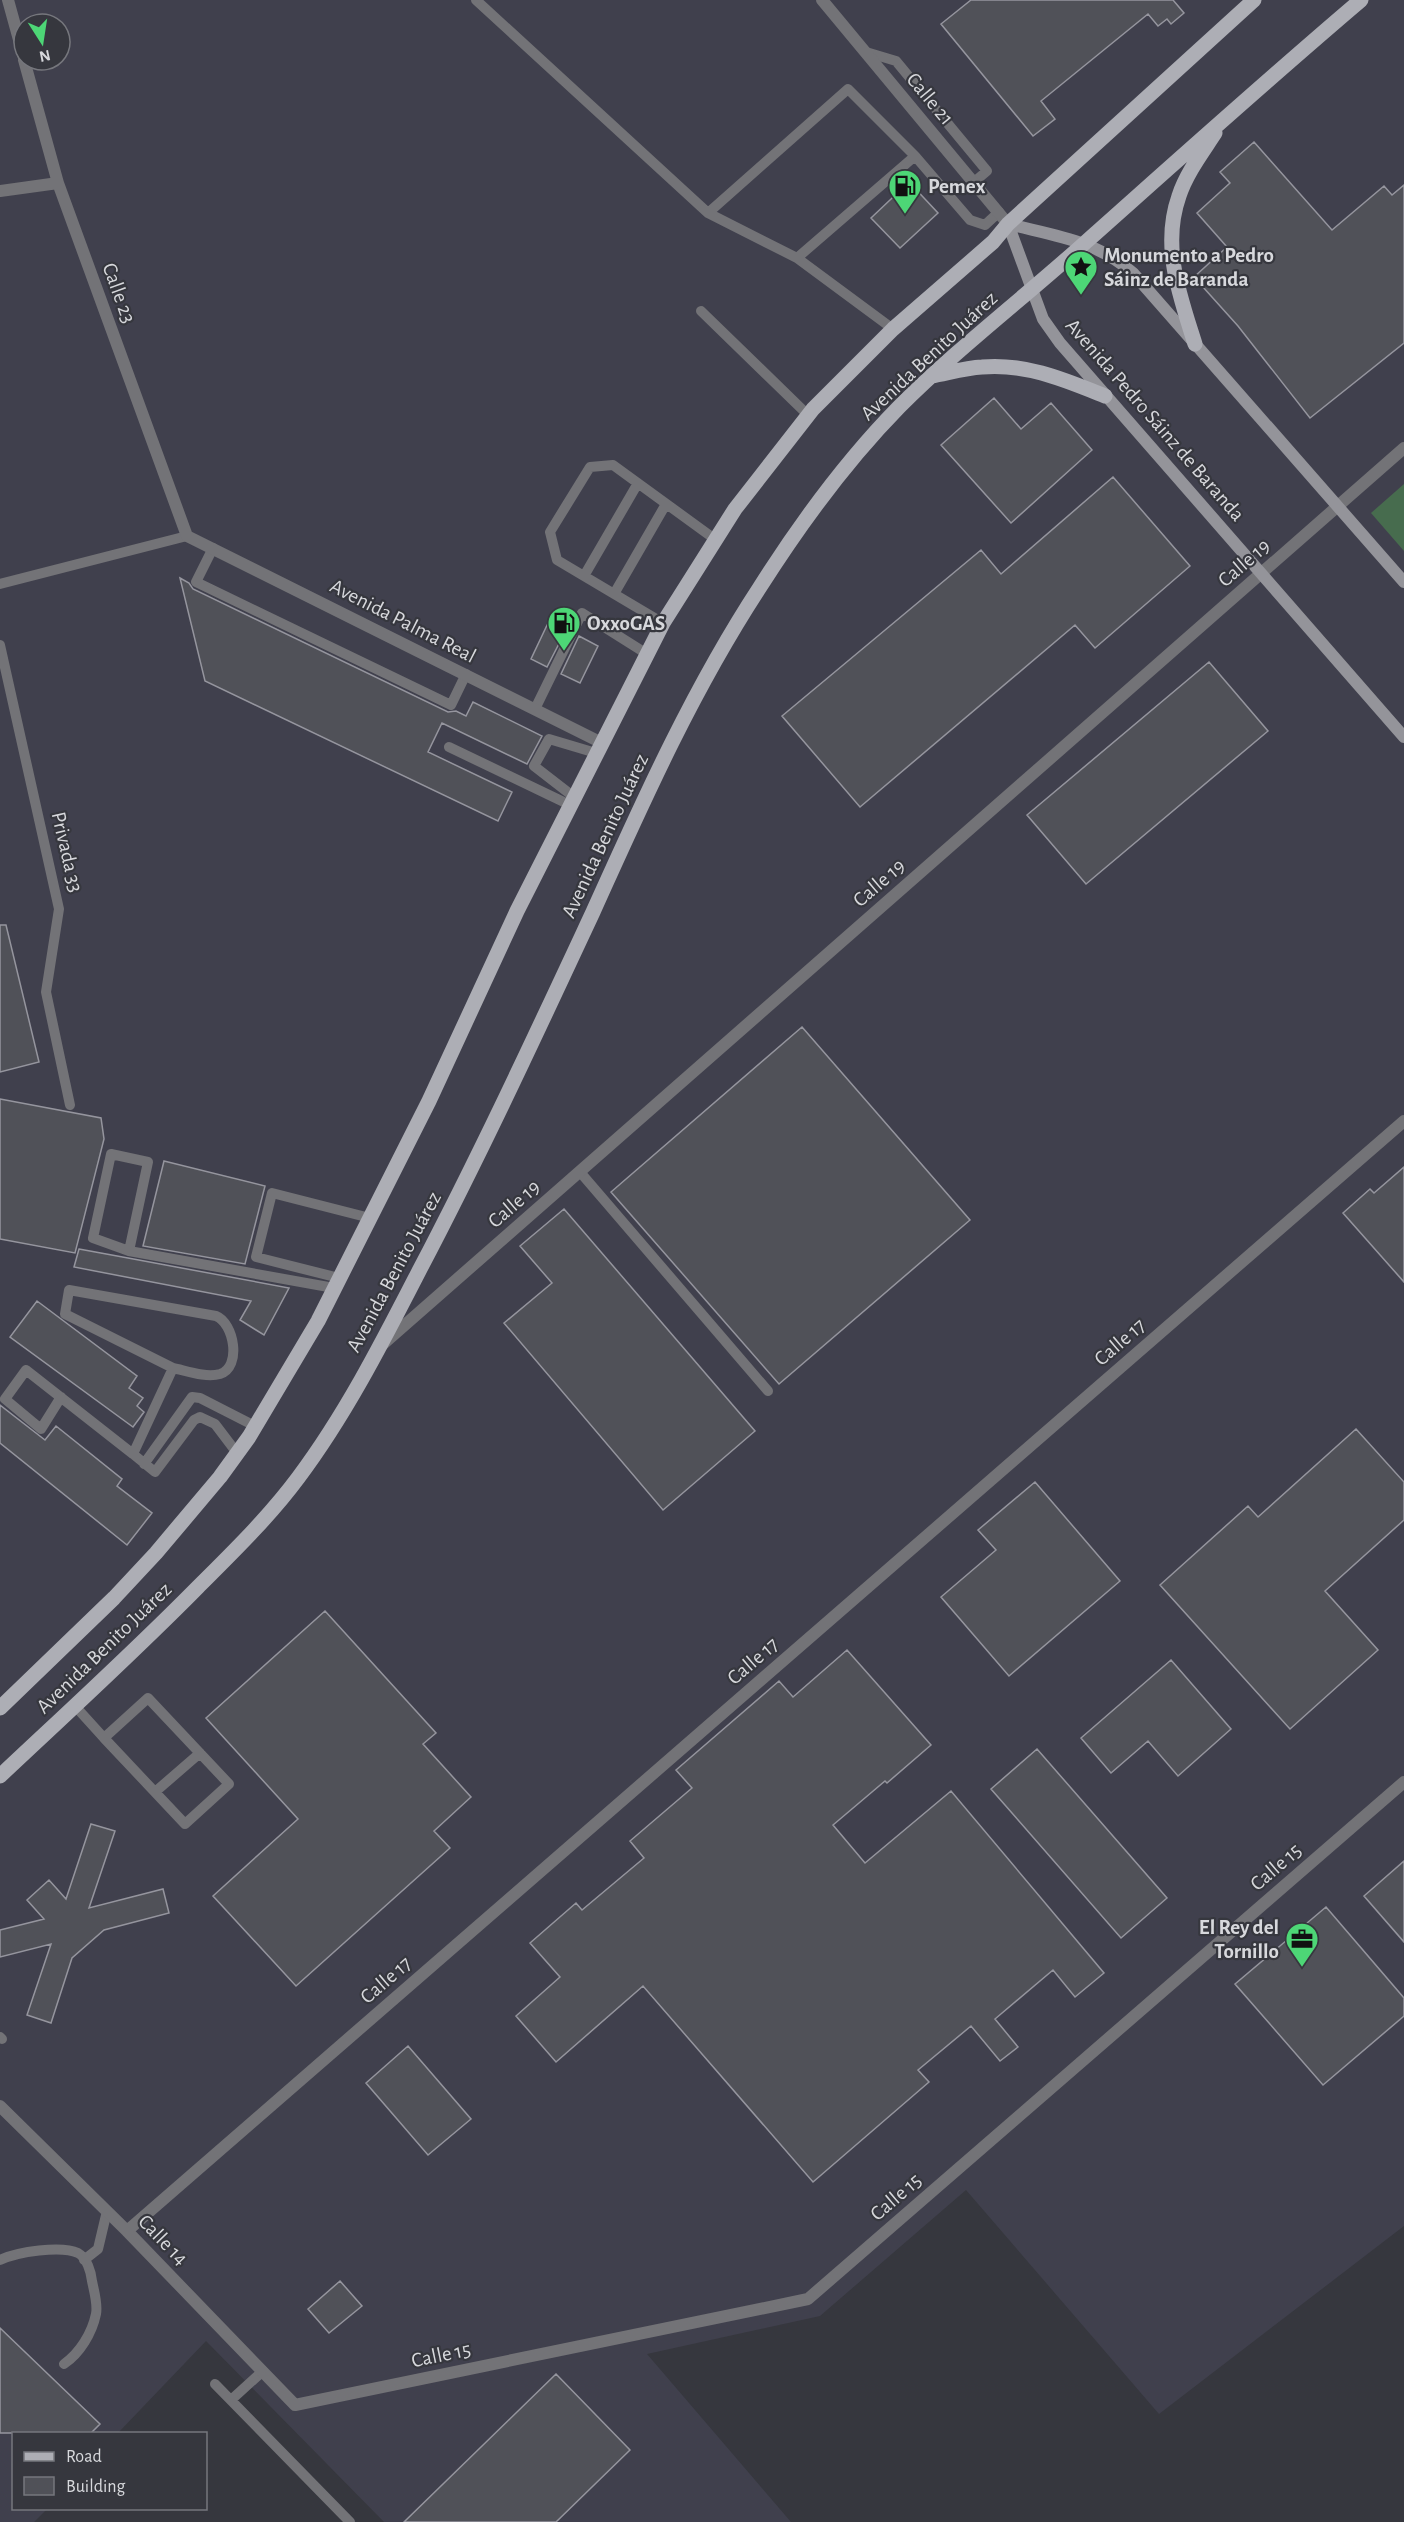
<svg xmlns="http://www.w3.org/2000/svg" width="1404" height="2522" font-family="'Alegreya Sans',sans-serif">
<rect width="100%" height="100%" fill="#36373e"/>
<!-- built -->
<path fill="#40404d" fill-rule="evenodd" d="M0,0h1404v2226l-245,188 -193,-224 -146,126 -173,38 144,168h-407l-178,-181 -88,92 -104,1v74l33,1 -13,13h-34zM24,24h36v36h-36z"/>
<!-- green -->
<path fill="#476c4e" d="M1404,484v67l-33,-38z"/>
<!-- building -->
<path fill="#505158" stroke="#95959e" stroke-width="1.5" d="M971,0h202l11,13 -13,11 -4,-5 -9,7 -10,-12 -107,87 14,18 -22,17 -92,-112z
M1254,142l78,88 52,-44 8,9 12,-10v158l-94,75 -72,-92 -44,-49 33,-30 -30,-34 33,-30 -10,-11z
M909,182l29,31 -38,35 -29,-30z
M994,398l27,31 30,-26 41,47 -81,73 -70,-78z
M1113,477l77,89 -95,82 -20,-23 -215,182 -78,-91 199,-166 20,24z
M180,578l9,5 4,6 255,123 8,-1 10,5 7,-14 69,34 -15,28 -85,-41 -14,29 84,40 -14,29 -293,-140z
M549,621l17,9 -19,37 -16,-8z
M579,636l19,10 -18,37 -19,-9z
M1209,662l59,69 -182,153 -59,-69z
M0,925h6l33,137 -39,10z
M802,1027l168,193 -191,164 -168,-192z
M0,1099l101,19 3,21 -29,114 -75,-14z
M164,1161l101,25 -20,78 -102,-18z
M1404,1167v115l-61,-69 27,-24 4,4z
M564,1209l191,222 -92,79 -159,-187 48,-40 -32,-37z
M79,1249l49,9 161,30 -25,47 -24,-15 11,-19 -177,-34z
M37,1301l100,75 -8,12 14,10 -6,8 7,6 -11,15 -123,-90z
M0,1405l45,35 11,-14 66,53 -5,7 35,27 -25,32 -127,-102z
M1356,1429l48,53v38l-79,71 53,59 -88,79 -130,-144 88,-79 10,11z
M1035,1482l85,99 -111,95 -68,-79 55,-47 -18,-20z
M325,1611l111,122 -13,11 48,53 -37,34 16,17 -154,138 -83,-90 85,-77 -92,-101z
M847,1650l84,95 -44,38 -2,-2 -52,44 32,38 86,-72 153,182 -29,24 -22,-27 -58,49 23,28 -18,14 -29,-35 -53,44 11,12 -116,100 -170,-196 -87,76 -40,-46 44,-39 -30,-34 46,-40 6,7 62,-52 -14,-17 62,-53 -16,-18 103,-89 14,16z
M1171,1660l60,69 -53,47 -30,-35 -37,32 -30,-35z
M1037,1749l130,149 -46,40 -130,-149z
M91,1824l24,7 -26,77 74,-19 6,24 -65,17 -32,28 -21,65 -24,-8 24,-71 -51,13v-27l44,-11 -17,-19 22,-20 17,19z
M1404,1861v81l-40,-46z
M1326,1907l78,91v18l-81,69 -88,-101z
M408,2046l63,73 -43,36 -62,-72z
M340,2281l22,25 -33,27 -21,-24z
M0,2328l100,96 -9,9h-91z
M556,2374l74,76 -74,72h-152z"/>
<g fill="none" stroke-linecap="round" stroke-linejoin="round">
<!-- lane -->
<path stroke="#737377" stroke-width="10" d="M476,0l232,213 89,45 96,71
M866,52l30,9 91,110 -13,11
M708,213l140,-124 67,67 55,64 15,5 14,-13
M797,258l118,-102
M701,311l107,104
M213,548l-17,34 255,123 15,-31
M584,576l54,-93
M0,584l187,-48
M614,594l52,-90
M663,623l-106,-63 -7,-28 40,-65 23,-2 103,75
M0,645l59,264 -13,83 24,113
M535,709l47,-96 65,41
M449,747l121,58
M574,797l-40,-31 15,-27 47,14
M580,1172l188,219
M129,1251l19,-89 -37,-8 -18,84 36,13 205,37
M339,1278l-83,-21 16,-64 98,25
M61,1397l-20,32 -36,-30 21,-29 107,84 40,-86 -108,-54 4,-24 147,26c18,7 26,51 4,58 -14,4 -33,-3 -47,-6
M133,1454l22,18 39,-52 6,-3 15,7 22,29
M144,1464l48,-67 8,1 55,28
M148,1698l81,86 -44,40 -81,-86z
M75,1706l29,32
M155,1792l45,-39
M0,2037l2,2
M0,2260c17,-8 61,-15 78,-7 9,5 13,19 14,28 2,10 6,23 4,33 -4,19 -16,39 -32,50
M84,2260l14,-11 9,-38
M215,2384l135,138
M231,2400l32,-29"/>
<!-- street -->
<path stroke="#737377" stroke-width="12" d="M8,0l16,58
M822,0l186,224
M24,60l34,123 129,353 415,207
M0,191l58,-8
M382,1345l1022,-897
M0,2106l127,125 168,174 513,-106 596,-517
M127,2231l1277,-1110"/>
<!-- secondary -->
<path stroke="#94949a" stroke-width="12" d="M1008,224l35,95 17,24 344,394
M1008,224c48,12 87,16 125,49l271,309"/>
<!-- primary -->
<path stroke="#adaeb5" stroke-width="15" d="M1195,344c-15,-48 -34,-97 -16,-148 7,-22 23,-43 36,-63
M931,376c17,-3 34,-8 51,-9 44,-4 83,13 123,29
M0,1708l114,-110 42,-45 64,-76 29,-40 69,-116 111,-220 88,-190 146,-288 72,-114 78,-100 80,-80 100,-87 15,-18 246,-224
M0,1776c67,-63 134,-124 198,-189 35,-35 71,-70 100,-109 48,-64 85,-137 121,-207 62,-118 118,-239 174,-359 50,-111 100,-223 167,-325 40,-63 86,-126 139,-180 59,-59 126,-110 188,-166 91,-81 181,-162 274,-241"/>
</g>
<!-- icons -->
<defs>
<g id="fuel-pin" transform="scale(1.725)"><path d="M0 17L-7.5 6A9.5 9.5 0 1 1 7.5 6Z" fill="#4dd676" stroke="#36373e"/><path d="M-5.5-6h7V0h2V4h1.3V-2.5L3-4.5l.8-.8L6-3V5H2.5V1h-1V6h-7ZM-4.2-4.7v3.2H.2V-4.7Z" fill="#111"/></g>
<g id="sight-pin" transform="scale(1.725)"><path d="M0 17L-7.5 6A9.5 9.5 0 1 1 7.5 6Z" fill="#4dd676" stroke="#36373e"/><path d="M0-6L1.8-2.2L6-1.7L2.9 1.2L3.7 5.4L0 3.3L-3.7 5.4L-2.9 1.2L-6-1.7L-1.8-2.2Z" fill="#111"/></g>
<g id="office-pin" transform="scale(1.725)"><path d="M0 17L-7.5 6A9.5 9.5 0 1 1 7.5 6Z" fill="#4dd676" stroke="#36373e"/><path d="M-6-3h4V-5.5h4V-3h4V5H-6ZM-1-4.5V-3h2v-1.5ZM-6 0V1H6V0Z" fill="#111"/></g>
</defs>
<g fill-rule="evenodd">
<use href="#fuel-pin" x="905" y="186"/>
<use href="#sight-pin" x="1081" y="267"/>
<use href="#fuel-pin" x="564" y="623"/>
<use href="#office-pin" x="1302" y="1939"/>
</g>
<g text-anchor="middle" dominant-baseline="central" stroke-width="4.5" stroke-linejoin="round" paint-order="stroke">
<!-- street labels -->
<g font-size="21" fill="#d7d8dc" stroke="#36373e">
<text transform="translate(930 99) rotate(50)">Calle 21</text>
<text transform="translate(119 293) rotate(70)">Calle 23</text>
<text transform="translate(929 356) rotate(-43)">Avenida Benito Juárez</text>
<text transform="translate(1155 420) rotate(49)">Avenida Pedro Sáinz de Baranda</text>
<text transform="translate(1244 563) rotate(-41)">Calle 19</text>
<text transform="translate(403 621) rotate(27)">Avenida Palma Real</text>
<text transform="translate(605 836) rotate(-65)">Avenida Benito Juárez</text>
<text transform="translate(67 852) rotate(77)">Privada 33</text>
<text transform="translate(879 883) rotate(-41)">Calle 19</text>
<text transform="translate(514 1204) rotate(-41)">Calle 19</text>
<text transform="translate(394 1272) rotate(-62)">Avenida Benito Juárez</text>
<text transform="translate(1120 1342) rotate(-41)">Calle 17</text>
<text transform="translate(104 1648) rotate(-44)">Avenida Benito Juárez</text>
<text transform="translate(753 1661) rotate(-41)">Calle 17</text>
<text transform="translate(1276 1867) rotate(-41)">Calle 15</text>
<text transform="translate(386 1980) rotate(-41)">Calle 17</text>
<text transform="translate(896 2197) rotate(-41)">Calle 15</text>
<text transform="translate(163 2240) rotate(46)">Calle 14</text>
<text transform="translate(441 2355) rotate(-12)">Calle 15</text>
</g>
<!-- poi labels -->
<g font-size="21" font-weight="bold" fill="#d7d8dc" stroke="#36373e" text-anchor="start">
<text x="928" y="186">Pemex</text>
<text x="1104" y="255">Monumento a Pedro<tspan x="1104" dy="24">Sáinz de Baranda</tspan></text>
<text x="587" y="623">OxxoGAS</text>
<text x="1279" y="1927" text-anchor="end">El Rey del<tspan x="1279" dy="24">Tornillo</tspan></text>
</g>
</g>
<!-- legend -->
<rect x="12" y="2432" width="195" height="78" fill="#36373e" stroke="#76777d" stroke-width="1.5"/>
<rect x="24" y="2452" width="30" height="9" fill="#adaeb5" stroke="#76777d" stroke-width="1.5"/>
<text x="66" y="2462" font-size="18" fill="#d7d8dc">Road</text>
<rect x="24" y="2477" width="30" height="18" fill="#505158" stroke="#76777d" stroke-width="1.5"/>
<text x="66" y="2492" font-size="18" fill="#d7d8dc">Building</text>
<!-- north arrow -->
<g transform="translate(42 42) rotate(168)"><circle r="28" fill="#36373e" stroke="#76777d" stroke-width="1.5"/>
<path d="M0-4.5L10 22L0 15L-10 22Z" fill="#4dd676"/>
<text y="-9" font-size="16" font-weight="bold" text-anchor="middle" fill="#d7d8dc">N</text>
</g>
</svg>
